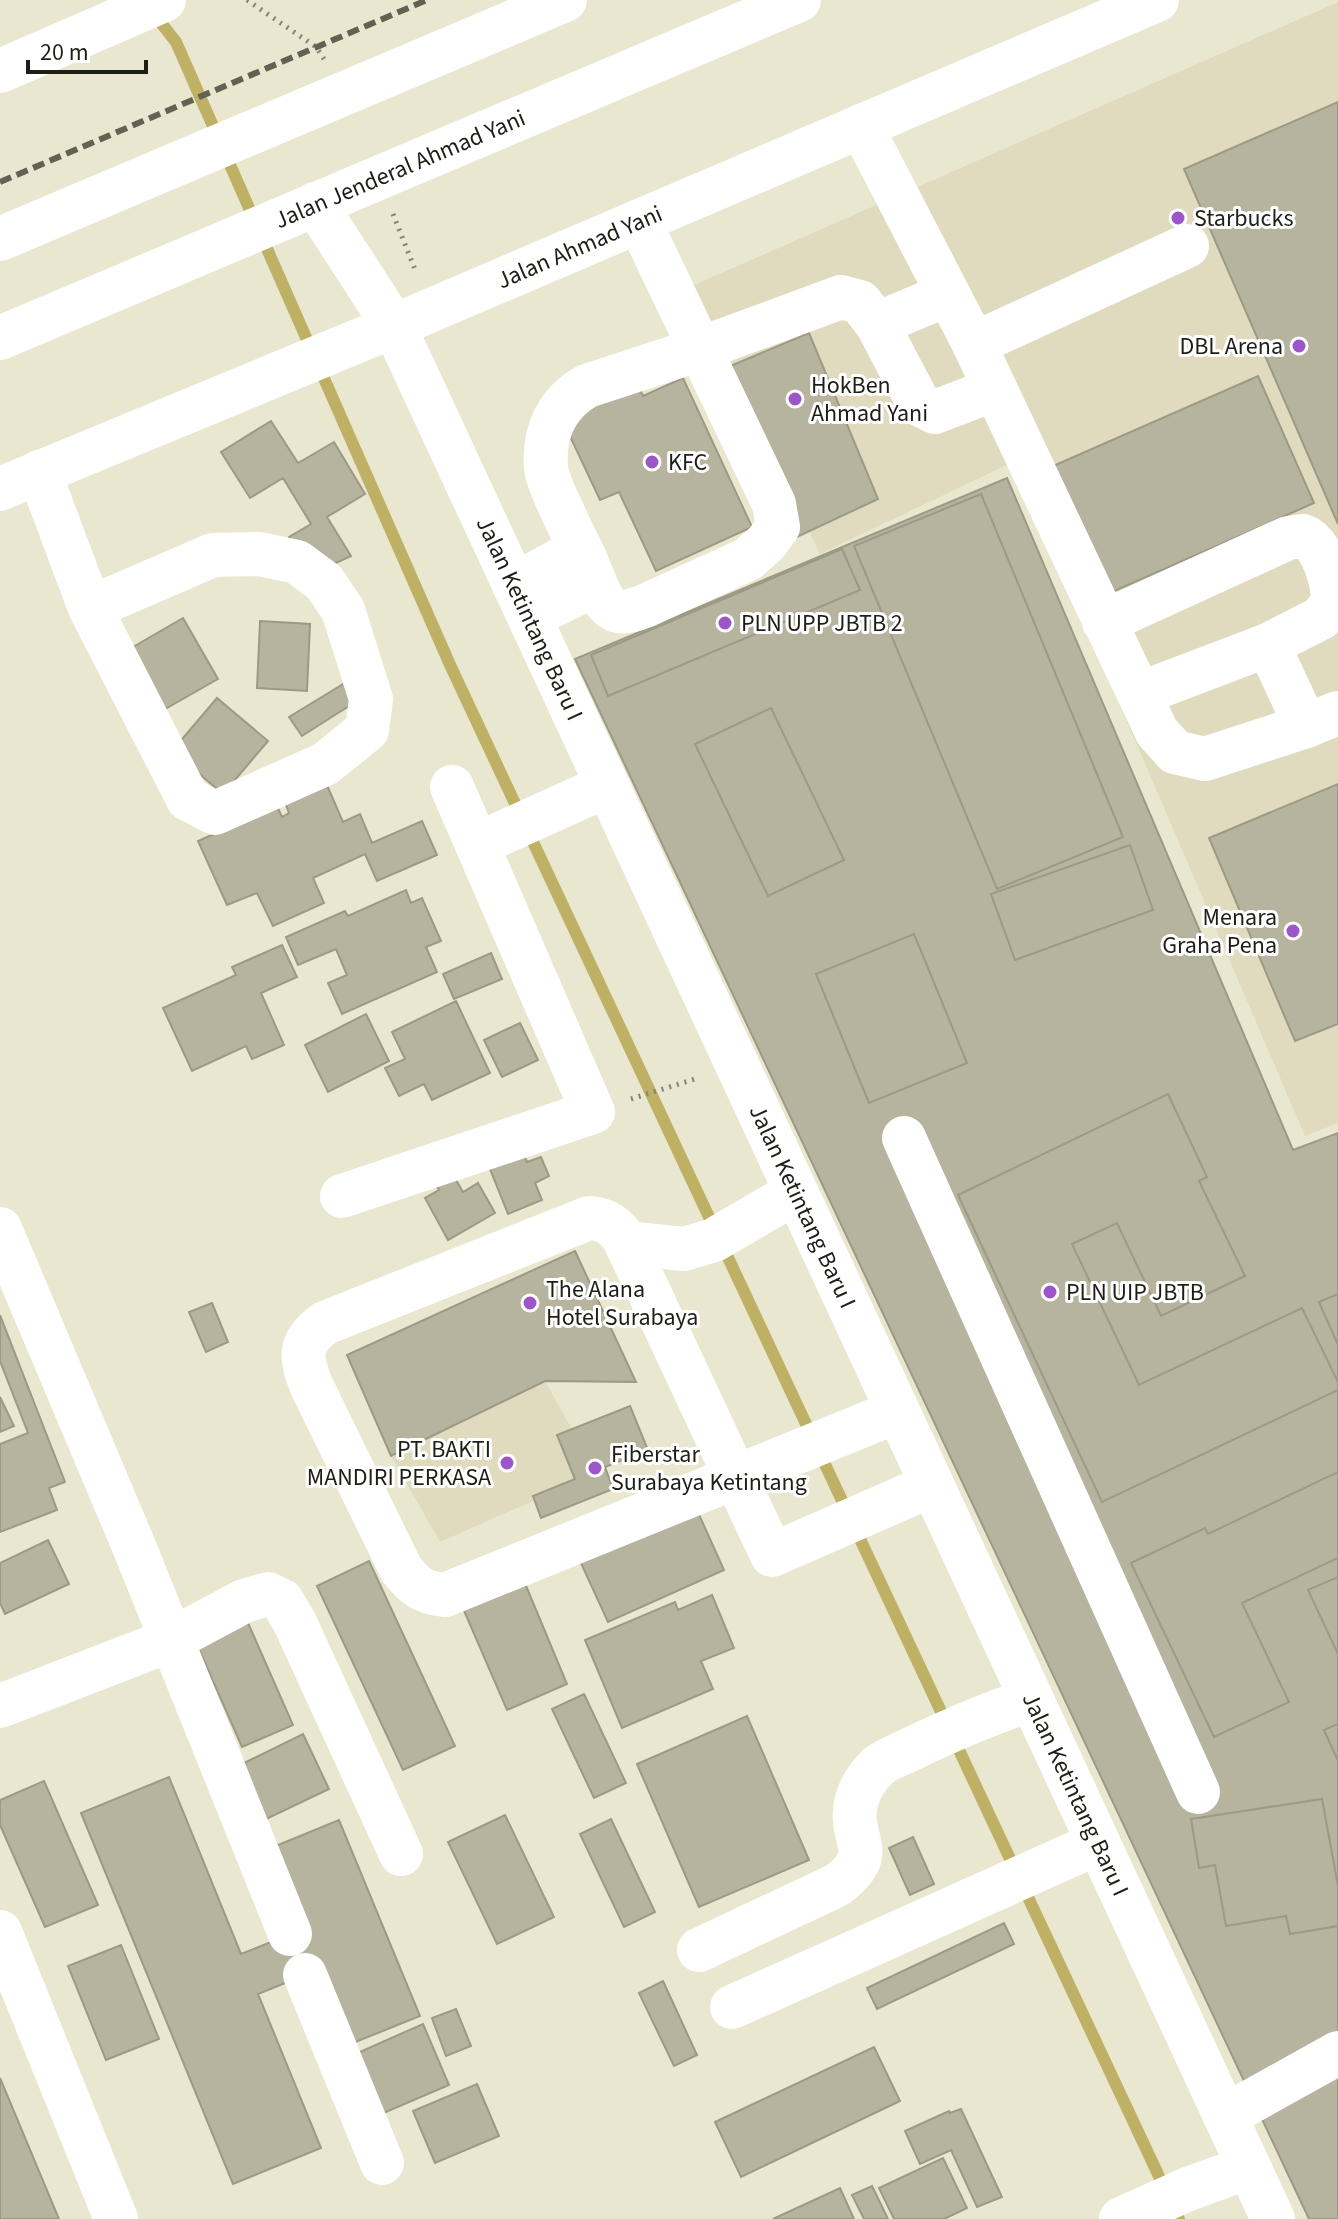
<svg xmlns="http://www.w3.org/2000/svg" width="1338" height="2219" font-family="'Source Sans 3',sans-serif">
<rect width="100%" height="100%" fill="#eae7d0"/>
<!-- built -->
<path fill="#e0dbbe" d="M1338,2v1121l-33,13 -290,-675 -195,93 -128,-268z
M545,1381l51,92 -156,69 -49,-86z"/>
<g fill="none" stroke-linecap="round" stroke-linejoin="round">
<!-- stream -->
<path stroke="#beb165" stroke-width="12" d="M154,14l22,28 275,625 728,1552"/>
</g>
<!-- building -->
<path fill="#b6b39e" stroke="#9c9984" stroke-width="2" d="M1338,102v422l-154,-355z
M809,333l69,166 -81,38 -69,-170z
M1258,376l56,127 -220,97 -57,-127z
M635,378l8,18 40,-18 69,149 -96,44 -37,-79 -19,8 -32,-68 15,-30z
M271,421l27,42 36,-21 31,52 -38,23 24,39 -35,16 -27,-35 22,-13 -28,-46 -33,20 -29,-46z
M1007,478l286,672 45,-17v1086h-29l-734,-1560z
M981,494l142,343 -126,52 -143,-343z
M842,549l18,41 -252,106 -17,-41z
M183,618l35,61 -58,33 -34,-61z
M260,621l50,3 -3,67 -50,-3z
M348,681l12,18 -58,37 -13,-19z
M217,698l51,43 -45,53 -51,-43z
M771,708l73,152 -76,36 -73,-152z
M326,783l17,39 17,-8 12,29 50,-22 15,34 -60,26 -12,-27 -52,24 11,25 -51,23 -16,-33 -30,12 -29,-64 79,-35 5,11 7,-4 -4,-11z
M1338,784v240l-43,17 -86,-203z
M1130,845l23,65 -138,50 -24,-66z
M406,890l5,13 11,-5 19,43 -15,6 11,25 -95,42 -14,-31 19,-8 -11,-26 -38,16 -12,-28 59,-26 3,5z
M914,934l53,129 -98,40 -53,-129z
M282,945l15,32 -36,16 23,52 -32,14 -6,-13 -54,25 -29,-63 73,-33 -4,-8z
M491,953l11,26 -48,20 -11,-25z
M456,1001l34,72 -58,27 -8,-16 -25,12 -14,-28 20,-9 -13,-27z
M366,1014l23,47 -61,31 -23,-47z
M520,1023l18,37 -36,17 -18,-37z
M1168,1094l39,83 -8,4 46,95 -84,40 -44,-93 -45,21 67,141 163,-77 36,74v8l-236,112 -144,-307z
M522,1150l5,12 14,-5 8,19 -14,7 7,17 -34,14 -20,-50z
M456,1180l7,12 15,-9 17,30 -47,27 -23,-42 14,-8 -4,-8z
M575,1251l61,131 -91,-1 -154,75 -44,-101z
M1338,1294v51l-19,-43z
M212,1303l16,39 -22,10 -17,-40z
M0,1315l65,167 -16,6 8,22 -57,22v-88l28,-11 -28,-72z
M0,1397l14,29 -14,6z
M630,1406l18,44 -43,17 8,22 -72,29 -8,-22 42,-17 -18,-44z
M1338,1472v86l-96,45 47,99 -75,35 -83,-174 74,-35 3,6z
M696,1508l28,62 -116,52 -28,-61z
M48,1540l21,44 -64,30 -5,-11v-40z
M369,1561l86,185 -52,24 -86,-184z
M1338,1577v77l-30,-64z
M524,1581l43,103 -60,26 -45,-104z
M712,1595l22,53 -33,13 12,28 -91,39 -37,-88 90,-38 3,8z
M245,1616l48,109 -51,22 -48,-109z
M584,1694l42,89 -32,15 -42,-89z
M747,1716l62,144 -110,47 -62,-143z
M1338,1724v37l-14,-31z
M303,1734l26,55 -69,33 -26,-54z
M169,1777l72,177 65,-26 -33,-81 66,-27 81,196 -67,27 -31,-75 -64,26 63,154 -88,36 -152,-371z
M44,1781l54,124 -53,22 -45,-102v-25z
M1322,1799l16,87v40l-48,8 -4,-18 -60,10 -11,-61 -16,3 -8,-49z
M505,1815l49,102 -57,27 -49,-102z
M611,1819l44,93 -31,15 -44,-93z
M913,1837l21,47 -24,11 -21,-47z
M1004,1923l10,21 -137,65 -10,-21z
M121,1945l38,94 -53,21 -38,-94z
M663,1981l34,74 -23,11 -35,-73z
M456,2009l15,37 -25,10 -14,-38z
M423,2024l26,61 -70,30 -26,-60z
M874,2047l26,54 -159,76 -26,-55z
M0,2078l59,141h-59z
M477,2084l22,52 -64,27 -22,-52z
M961,2109l41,88 -25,10 -26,-57 -31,14 -15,-33 44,-20 1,2z
M943,2158l24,50 -23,11h-50l-15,-31z
M872,2186l16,33h-24l-12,-24z
M840,2188l14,31h-81z"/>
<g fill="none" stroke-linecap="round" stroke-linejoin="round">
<!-- path -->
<path stroke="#858374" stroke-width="5" stroke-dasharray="2 6" stroke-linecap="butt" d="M247,0l69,47 8,12
M393,214l23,58
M631,1099l67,-21"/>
<!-- minor -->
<g stroke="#fff" stroke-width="44">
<path d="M0,71l164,-71"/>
<path d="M861,126l113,218 183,388 18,20 30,7 101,-33"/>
<path id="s1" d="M315,204l79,122 879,1893"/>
<path d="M639,221l135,283 4,23 -12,16 -18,16 -103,47c-9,3 -20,8 -30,4 -16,-7 -23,-37 -30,-52 -9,-19 -37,-72 -39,-90 -3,-36 11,-65 41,-82l113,-37 141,-52 19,5 17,22 42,80 16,8 60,-23"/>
<path d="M877,324l69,-29"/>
<path d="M974,344l213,-98"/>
<path d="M39,472l51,136 123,-53 47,-1 37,8 27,20 19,28 28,89 -4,31 -42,34 -110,49 -27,-14 -98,-191"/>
<path d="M514,585l66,-36"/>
<path d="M529,617l58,-28 7,-9"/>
<path d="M1104,622l184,-84 15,-2c20,7 30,47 30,66l-12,16 -53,27"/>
<path d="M1139,694l129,-49 38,81 32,-13"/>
<path d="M478,844l128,-58"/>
<path d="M904,1138l294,654"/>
<path d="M342,1196l251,-84 -141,-325"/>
<path d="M0,1229l133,315 157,390"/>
<path d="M626,1243l58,6 30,-9 82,-48"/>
<path d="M898,1411l-453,184c-22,-2 -31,-9 -44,-26l-89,-182c-12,-29 -14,-45 13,-64l264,-105c18,1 29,9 37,25l146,312 160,-70"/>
<path d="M0,1706l171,-66 73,-39 24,-7 14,7 13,22 106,231"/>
<path d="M0,1932l116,287"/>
<path d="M699,1950l138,-65c44,-33 11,-43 19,-82 3,-14 12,-27 22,-37 9,-7 23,-12 33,-17 40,-19 78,-36 120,-49"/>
<path d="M305,1975l77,188"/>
<path d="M732,2007l366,-164"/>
<path d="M1225,2116l113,-63"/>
<path d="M1121,2219l67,-30 61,-22"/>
</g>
<!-- highway -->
<g stroke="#fff" stroke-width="44">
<path d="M0,239l565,-239"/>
<path id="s2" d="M0,338l799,-338"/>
<path id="s3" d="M0,489l394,-163 763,-326"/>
</g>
<!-- rail -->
<path stroke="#626154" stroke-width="6" stroke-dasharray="12 6" stroke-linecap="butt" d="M0,182l427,-182"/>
</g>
<!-- markers -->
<g fill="#9d56ca" stroke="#fff" stroke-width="3">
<circle cx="1178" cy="218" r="8"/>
<circle cx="1299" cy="346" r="8"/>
<circle cx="795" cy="399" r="8"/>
<circle cx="652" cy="462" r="8"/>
<circle cx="725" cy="623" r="8"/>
<circle cx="1293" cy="931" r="8"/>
<circle cx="1050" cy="1292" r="8"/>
<circle cx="530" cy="1303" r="8"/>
<circle cx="507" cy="1463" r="8"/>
<circle cx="595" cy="1468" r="8"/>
</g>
<g text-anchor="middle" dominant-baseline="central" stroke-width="6" stroke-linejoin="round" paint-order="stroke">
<!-- street labels -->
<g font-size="24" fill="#1f1e16" stroke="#fff">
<text stroke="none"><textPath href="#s2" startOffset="434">Jalan Jenderal Ahmad Yani</textPath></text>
<text stroke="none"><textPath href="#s3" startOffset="628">Jalan Ahmad Yani</textPath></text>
<text stroke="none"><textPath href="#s1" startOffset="468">Jalan Ketintang Baru I</textPath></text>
<text stroke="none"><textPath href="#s1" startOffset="1116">Jalan Ketintang Baru I</textPath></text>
<text stroke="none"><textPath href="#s1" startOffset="1764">Jalan Ketintang Baru I</textPath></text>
</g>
<!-- poi labels -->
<g font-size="24" fill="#1f1e16" stroke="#fff" text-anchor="start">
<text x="1194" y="218">Starbucks</text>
<text x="1283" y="346" text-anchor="end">DBL Arena</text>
<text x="811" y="385">HokBen<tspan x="811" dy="28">Ahmad Yani</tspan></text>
<text x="668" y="462">KFC</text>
<text x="741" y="623">PLN UPP JBTB 2</text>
<text x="1277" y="917" text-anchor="end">Menara<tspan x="1277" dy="28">Graha Pena</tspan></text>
<text x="546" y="1289">The Alana<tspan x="546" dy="28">Hotel Surabaya</tspan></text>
<text x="1066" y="1292">PLN UIP JBTB</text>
<text x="491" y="1449" text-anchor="end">PT. BAKTI<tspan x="491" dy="28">MANDIRI PERKASA</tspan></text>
<text x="611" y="1454">Fiberstar<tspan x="611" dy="28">Surabaya Ketintang</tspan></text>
</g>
</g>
<!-- scale -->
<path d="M28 60v12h118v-12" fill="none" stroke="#1f1e16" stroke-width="4"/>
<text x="40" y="60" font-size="24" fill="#1f1e16" stroke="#ffffff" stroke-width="6" paint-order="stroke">20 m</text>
</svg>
